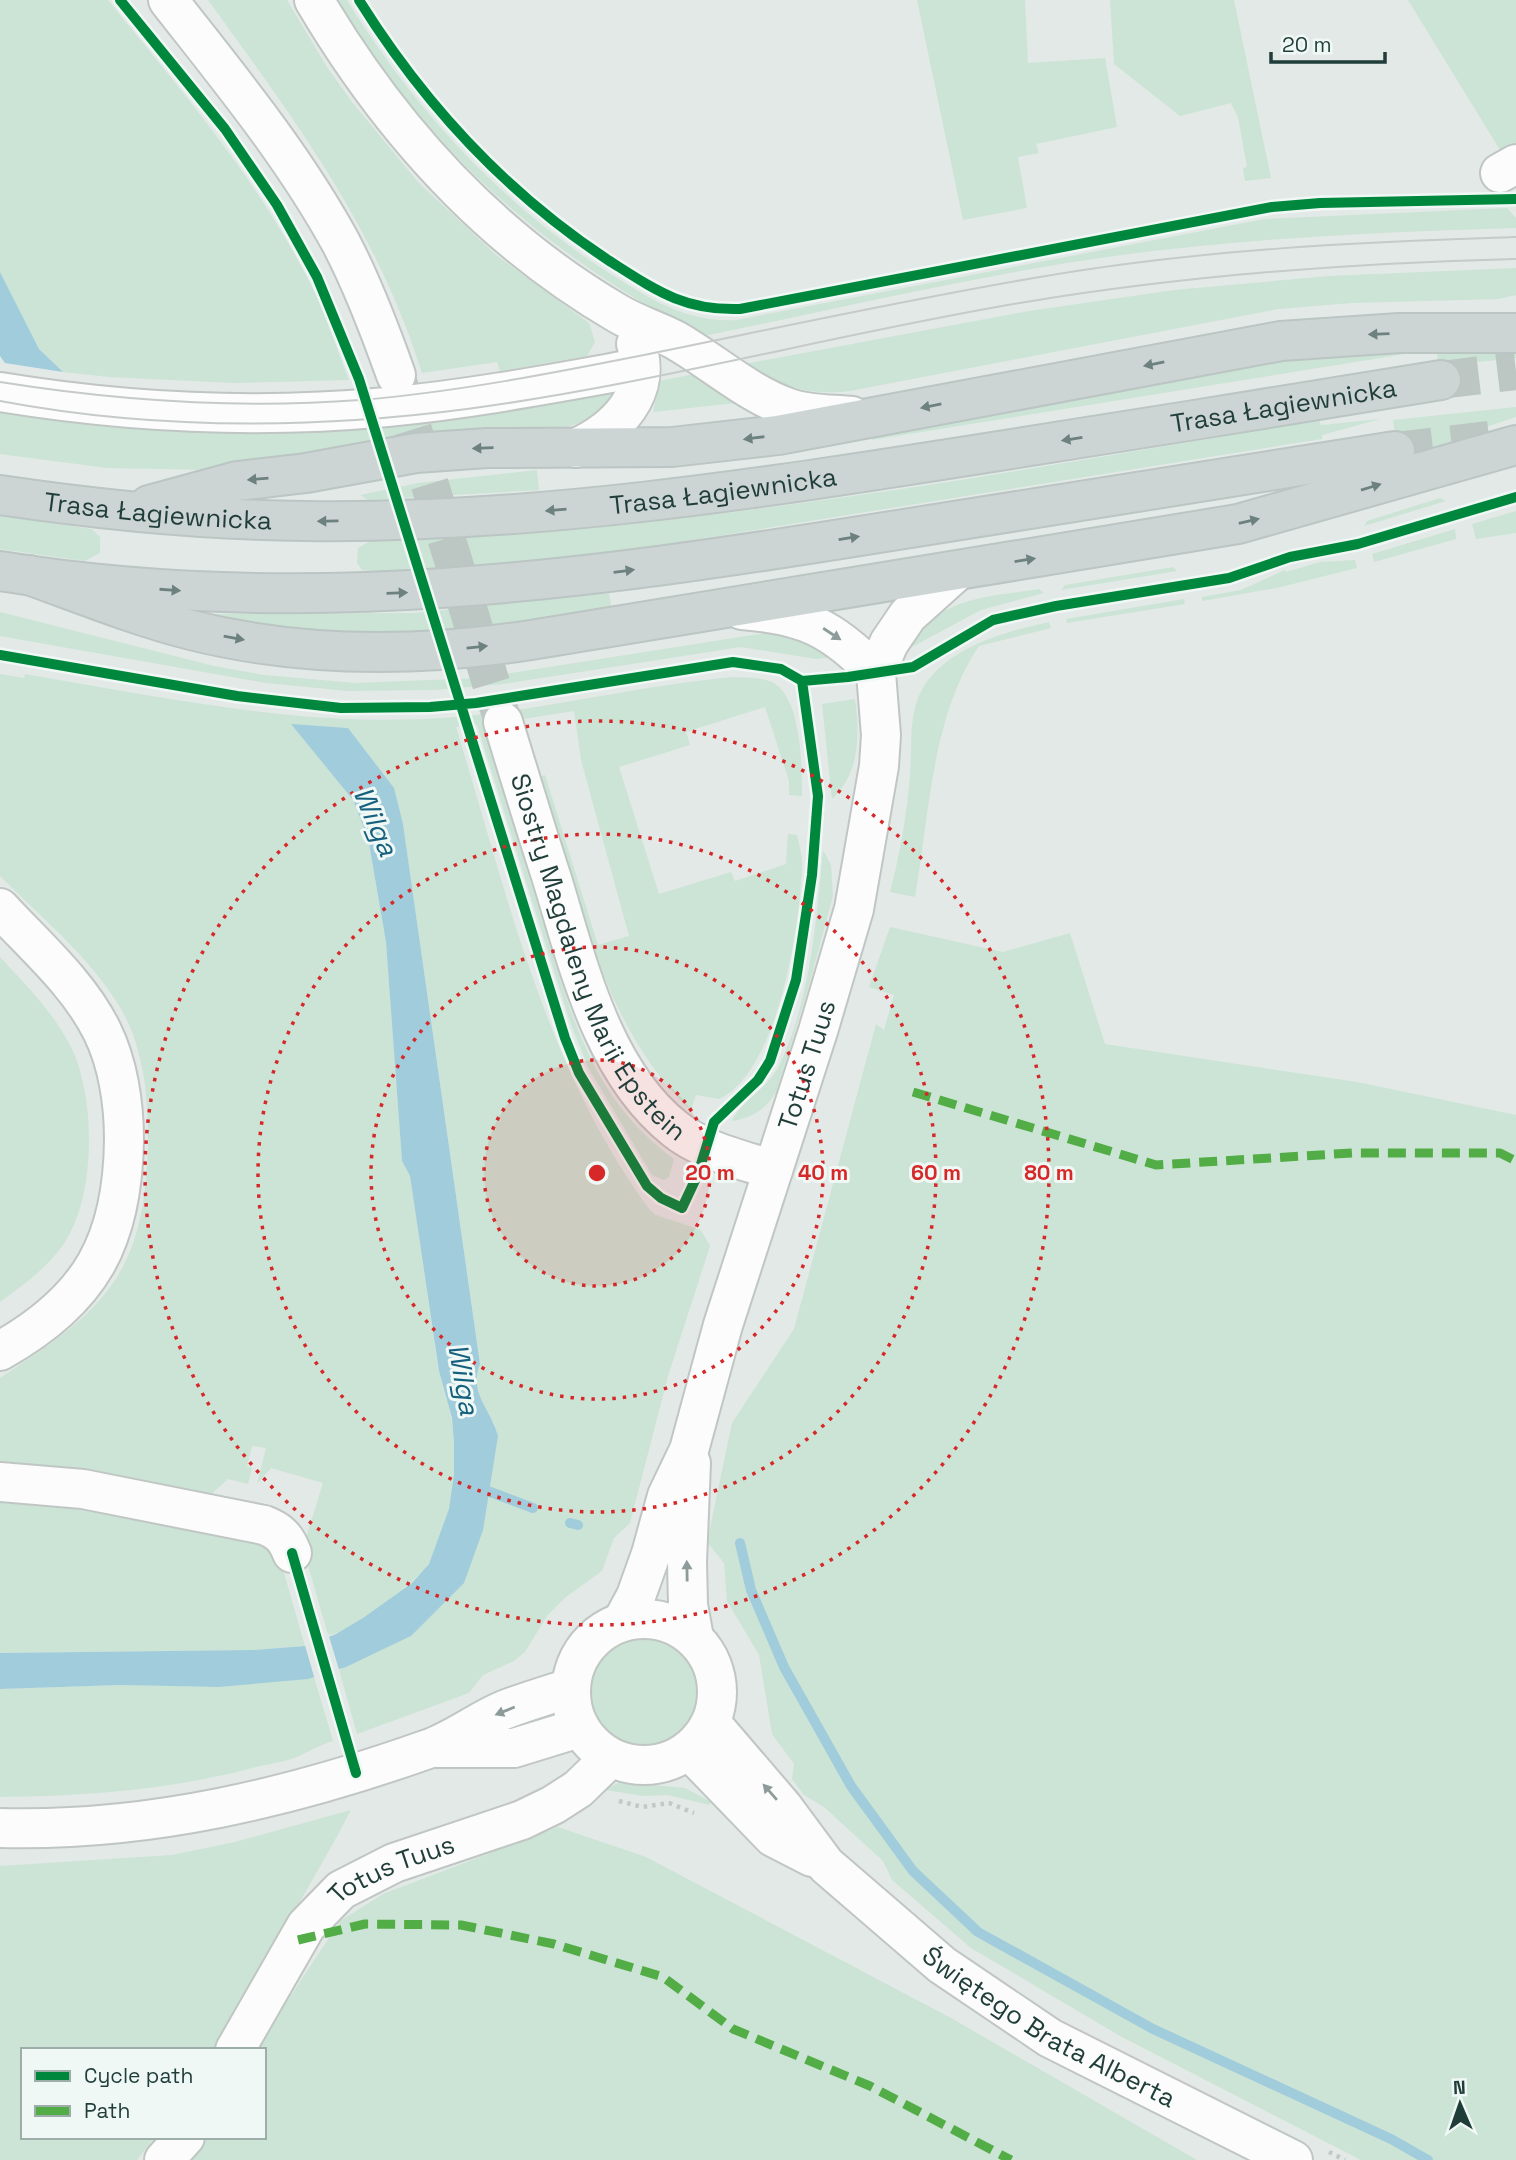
<svg xmlns="http://www.w3.org/2000/svg" width="1516" height="2160" font-family="'Space Grotesk',sans-serif">
<rect width="100%" height="100%" fill="#e3e9e7"/>
<!-- green -->
<path fill="#cbe4d5" d="M0,0h108c72,89 148,177 201,281 16,31 27,66 40,99l-115,3 -125,-6 -46,-5 -24,-23 -39,-77z
M208,0h79l40,67 25,35 66,80 78,73 93,68 6,19 -8,14 -87,15 -3,-9 -75,11c-46,-146 -126,-251 -214,-373z
M338,0h9c67,109 154,204 262,273 41,26 78,50 127,47l529,-101 242,-11 9,10v10c-152,5 -304,11 -455,36 -121,20 -244,49 -362,73 -42,-26 -86,-51 -126,-80 -94,-67 -177,-157 -235,-257z
M917,0h108l3,63 77,-5 12,69 -81,17 3,9 -21,4 9,51 -64,12z
M1110,0h124l37,178 -26,3 -2,-13 4,-1 -9,-50 -7,-14 -51,13 -66,-52z
M1408,0h108v143l-16,7z
M1516,268v27l-17,4 -147,4 -74,6 -428,82c-45,5 -68,-5 -106,-27l285,-53 145,-21 155,-14z
M1516,343v15l-77,8 -3,-17 -564,91 -2,-10 378,-72z
M695,374l41,27v2l-83,9 6,-31z
M615,388c-10,21 -22,32 -45,38l-358,44 -105,-2 -107,-14v-46z
M1516,407v10l-27,9 -9,16 -79,27 -8,-49z
M1380,419l-58,16v4l-668,107 -137,18 -137,9 -18,-3 -5,-7 1,-15 14,-8c319,-8 633,-67 947,-120l2,5z
M537,470l2,20 -171,10 -8,-5 58,-12z
M1440,498l6,3 -82,25 3,-5z
M1516,511v22l-40,6 -4,-15z
M0,516l92,13 8,8v16l-15,8 -85,-12z
M1455,529l1,10 -82,23 -2,-8z
M1355,560l2,8 -80,20 -75,13v-4l39,-7 44,-20 1,2 34,-10z
M1173,567l4,4 -116,19 4,-5z
M1039,589l5,4 -63,17 -71,38c24,-51 79,-51 129,-59z
M609,593l4,22 -268,26 -140,-25 4,-2 206,-1z
M1184,599l1,5 -118,19 -1,-4z
M0,612l214,54 50,9 92,8 124,-5 292,-46 23,3 37,22 -16,2 -75,-12 -238,37 -69,6 -86,1 -82,-8 -266,-47z
M1049,622l2,6 -72,18c-47,69 -50,170 -64,251l-25,-5c10,-38 17,-78 20,-116 2,-24 -1,-52 7,-75 18,-51 86,-69 132,-79z
M0,674l24,4 1,-4c131,22 265,51 399,45 104,-4 205,-33 309,-42 13,1 27,0 39,5 30,16 30,83 30,114l-13,-1v-14l-24,-74 -79,25 4,13 -71,22 40,127 72,-22 4,9 51,-17 2,-30 9,1c2,10 6,21 5,32 -2,59 -24,205 -83,232l-23,-4 -5,15c-89,-81 -115,-222 -150,-334l4,-1 53,170 31,-9 -48,-176 -7,-49 -91,14c18,61 37,122 56,183 30,97 48,188 135,251l-5,18 -5,3 -12,-5 -63,-106 -18,-44 -94,-300 -21,2c51,166 89,341 194,483l6,5 45,15 9,16 -42,130 -38,147 -16,15 -12,33 -36,26 -19,19 -22,36 -11,9 -31,14 -14,18 -112,41 -18,-64 72,-34 80,-162 7,-38 -4,-13 -16,-24 -2,-25 4,-11 -77,-539 -55,-96 -56,-3 61,75 15,38 18,104 16,219 8,15c9,61 18,122 27,184 3,19 10,37 14,56 8,40 2,117 -24,150 -12,15 -28,26 -44,38 -16,11 -35,28 -55,31l-22,-77v-20l17,-55 -52,-15 -14,16 9,-36 -14,-2 -5,20 5,2 -4,16 -20,-5 -21,19 -130,-29 -77,-6v-85c109,-71 146,-106 148,-241 0,-43 -5,-90 -27,-128 -30,-51 -80,-92 -121,-133z
M855,699c5,36 5,74 -23,100l-10,-95z
M823,850l8,15 2,31 -25,93 -32,103c-10,17 -24,26 -44,29 9,-21 37,-33 48,-57 31,-67 36,-142 43,-214z
M890,927l113,25 67,-19 35,111 252,38 159,33v1045h-155l-241,-124 -149,-88 -79,-68 -9,-19 -59,-54 -20,-12 -12,-16 2,-15 -22,-30 -13,-79 -32,-54 -3,-38 -17,-21 25,-119 62,-94 82,-305 8,6 10,-35 -25,-8z
M0,957c27,29 54,56 72,92 24,51 24,149 -9,196 -16,23 -41,41 -63,57z
M0,1499l58,3 213,44 11,20 23,80 -52,4 -253,3z
M589 1692a54 54 0 1 1 108 0a54 54 0 1 1-108 0Z
M314,1677l19,64c-13,4 -22,9 -34,15 -13,6 -32,8 -47,12 -82,22 -168,28 -252,29v-108l120,-4 99,2z
M620,1782l65,6 26,14 -2,3 -41,-10 -24,1 -39,-6z
M351,1810c-43,82 -93,159 -136,240h-192v87h132l-18,23h-137v-294l172,-11 63,-13z
M558,1827l88,30 305,161 246,142h-1014l18,-23h63v-87h-9l85,-129 43,-27z"/>
<!-- water -->
<path fill="#a0ccdb" d="M0,272l39,77 24,23 -58,-9 -5,-7z
M291,724l57,4 46,60 9,36 77,540c-12,29 11,45 18,72l-15,94 -19,53 -53,53 -65,31 -38,12 -89,8 -99,-2 -120,4v-36l253,-3 52,-4 31,-12 27,-16 49,-35 17,-19 20,-55 5,-35v-32l-2,-24 -13,-47 -29,-195 -8,-15 -16,-219 -18,-104 -15,-38z"/>
<!-- pier -->
<path fill="#e3e9e7" d="M328,1633l12,40 -25,7 -11,-38z"/>
<g fill="none" stroke-linecap="round" stroke-linejoin="round">
<!-- stream -->
<path stroke="#a0ccdb" stroke-width="10" d="M477,1487l56,21
M570,1523l8,2
M740,1543l11,47 33,77 67,119 62,85 65,61 175,97 238,110 37,21"/>
<!-- minor-tunnel -->
<path stroke="#bcc7c4" stroke-width="38" stroke-dasharray="38 19" stroke-linecap="butt" d="M396,375l107,347"/>
<!-- major-tunnel -->
<path stroke="#bcc7c4" stroke-width="38" stroke-dasharray="38 19" stroke-linecap="butt" d="M1441,380l75,-9
M1395,451l102,-12"/>
<!-- minor casing -->
<g stroke="#c0c6c4" stroke-width="42">
<g id="minor">
<path d="M168,0c61,78 125,155 173,243 22,42 39,87 55,132"/>
<path d="M314,0c75,127 175,238 303,313 18,11 39,17 58,27 37,21 73,54 114,68 20,7 42,6 63,8"/>
<path d="M1500,173l16,-9"/>
<path d="M0,392c128,21 258,27 387,15 85,-8 168,-24 252,-39"/>
<path d="M576,448c40,-18 78,-55 60,-104"/>
<path d="M742,610c63,5 90,18 134,63"/>
<path id="s1" d="M503,722c16,52 32,105 49,157 26,85 50,192 123,250 27,22 65,30 98,41"/>
<path d="M0,908c35,38 79,76 102,123 16,32 22,73 22,108 -1,102 -33,161 -124,212"/>
<path d="M691,1463l-4,99 1,43 6,33"/>
<path d="M0,1482l83,7 181,36c16,6 22,13 28,28"/>
<circle cx="644" cy="1692" r="73"/>
<path id="s2" d="M622,1622l14,-26 15,-42 16,-58 22,-46 34,-125 95,-294 36,-122 25,-143 2,-31 -5,-62 13,-30 19,-28 49,-44"/>
<path id="s3" d="M711,1723l72,84 43,58 116,100 108,73 243,122"/>
<path d="M437,1748h77l65,-20"/>
<path d="M689,1750l84,87 39,20"/>
<path d="M0,1828c147,4 290,-30 428,-79 26,-9 50,-28 76,-39 21,-8 44,-15 66,-22"/>
<path id="s4" d="M235,2050l71,-124 35,-36 53,-27 128,-43 31,-15 25,-16 32,-31"/>
<path d="M164,2160l21,-23"/>
</g>
</g>
<!-- major casing -->
<g stroke="#bbc5c3" stroke-width="42">
<g id="major">
<path id="s5" d="M0,495c101,15 203,25 305,26 227,3 452,-32 675,-67 154,-24 307,-49 461,-74"/>
<path d="M149,505l88,-24 69,-8 110,-20 71,-5 185,-1 106,-12 503,-94 118,-8h117"/>
<path d="M0,571c303,49 586,9 885,-39 170,-27 340,-54 510,-81"/>
<path d="M29,575c53,19 107,41 162,55 111,28 227,27 340,10l707,-116 278,-79"/>
</g>
</g>
<!-- path -->
<path stroke="#c0c9c8" stroke-width="4.5" stroke-dasharray="3.5 5" stroke-linecap="butt" d="M619,1801l23,6 27,-4 25,10
M1329,2152l16,8"/>
<!-- minor -->
<use href="#minor" stroke="#fbfcfb" stroke-width="38"/>
<!-- major -->
<use href="#major" stroke="#cdd5d4" stroke-width="38"/>
<!-- tram -->
<path stroke="#c6cac9" stroke-width="2" d="M0,382c119,19 240,27 360,18 97,-8 193,-27 289,-46 128,-26 256,-54 385,-76 159,-28 321,-36 482,-41
M0,401c154,29 313,28 467,8 188,-25 372,-76 559,-107 163,-27 325,-39 490,-43"/>
<!-- quiet -->
<path stroke="#52ad46" stroke-width="9" stroke-dasharray="18 9" stroke-linecap="butt" d="M913,1092l243,73 196,-12h148l16,8
M298,1940l67,-16 96,1 93,19 109,33 70,52 137,57 141,74"/>
<!-- cycleway casing -->
<g stroke="#f0f8f5" stroke-width="15">
<path id="cycleway" d="M120,0l105,129 52,76 40,72 42,102 206,659 14,35 68,113 14,12 21,10 16,-34 16,-52 44,-42 12,-19 26,-81 16,-105 6,-79 -16,-115
M359,0c65,104 146,192 249,260 46,29 75,51 132,49l532,-102 48,-4 196,-4
M0,655l237,41 104,12 89,-1 46,-4 257,-41 48,7 21,12 46,-4 65,-10 80,-47 63,-14 173,-28 61,-21 68,-13 158,-47
M292,1553l64,220"/>
</g>
<!-- cycleway -->
<use href="#cycleway" stroke="#00873e" stroke-width="10"/>
</g>
<!-- one-way arrows -->
<defs><path id="oneway-solid" d="M-6-.8H1V-3.2L6.5 0L1 3.2V.8H-6Z" transform="scale(1.75)"/></defs>
<g fill="#6d817f">
<use href="#oneway-solid" transform="translate(1379 334) rotate(178)"/>
<use href="#oneway-solid" transform="translate(1154 364) rotate(169)"/>
<use href="#oneway-solid" transform="translate(931 406) rotate(169)"/>
<use href="#oneway-solid" transform="translate(754 438) rotate(173)"/>
<use href="#oneway-solid" transform="translate(1072 439) rotate(171)"/>
<use href="#oneway-solid" transform="translate(483 448) rotate(178)"/>
<use href="#oneway-solid" transform="translate(258 479) rotate(175)"/>
<use href="#oneway-solid" transform="translate(1371 487) rotate(-17)"/>
<use href="#oneway-solid" transform="translate(556 510) rotate(175)"/>
<use href="#oneway-solid" transform="translate(328 521) rotate(179)"/>
<use href="#oneway-solid" transform="translate(1249 521) rotate(-13)"/>
<use href="#oneway-solid" transform="translate(849 538) rotate(-9)"/>
<use href="#oneway-solid" transform="translate(1025 560) rotate(-9)"/>
<use href="#oneway-solid" transform="translate(624 571) rotate(-7)"/>
<use href="#oneway-solid" transform="translate(170 590) rotate(4)"/>
<use href="#oneway-solid" transform="translate(397 593) rotate(-2)"/>
<use href="#oneway-solid" transform="translate(234 638) rotate(10)"/>
<use href="#oneway-solid" transform="translate(477 647) rotate(-6)"/>
</g>
<g fill="#8d9c9a">
<use href="#oneway-solid" transform="translate(832 634) rotate(33)"/>
<use href="#oneway-solid" transform="translate(687 1571) rotate(-91)"/>
<use href="#oneway-solid" transform="translate(505 1711) rotate(158)"/>
<use href="#oneway-solid" transform="translate(770 1792) rotate(-131)"/>
</g>
<!-- distance rings -->
<circle cx="597" cy="1173" r="113" fill="#d62828" fill-opacity=".12"/>
<g fill="none" stroke="#d62828" stroke-width="3.5" stroke-dasharray="3.5 7">
<circle cx="597" cy="1173" r="113"/>
<circle cx="597" cy="1173" r="226"/>
<circle cx="597" cy="1173" r="339"/>
<circle cx="597" cy="1173" r="452"/>
</g>
<g text-anchor="middle" dominant-baseline="central" stroke-width="6" stroke-linejoin="round" paint-order="stroke">
<!-- street labels -->
<g font-size="26" fill="#1f3d39" stroke="#f0f8f5">
<text stroke="none"><textPath href="#s5" startOffset="1293">Trasa Łagiewnicka</textPath></text>
<text stroke="none"><textPath href="#s5" startOffset="726">Trasa Łagiewnicka</textPath></text>
<text stroke="none"><textPath href="#s5" startOffset="159">Trasa Łagiewnicka</textPath></text>
<text stroke="none"><textPath href="#s1" startOffset="256">Siostry Magdaleny Marii Epstein</textPath></text>
<text stroke="none"><textPath href="#s2" startOffset="588">Totus Tuus</textPath></text>
<text stroke="none"><textPath href="#s4" startOffset="248">Totus Tuus</textPath></text>
<text stroke="none"><textPath href="#s3" startOffset="460">Świętego Brata Alberta</textPath></text>
</g>
<!-- water labels -->
<g font-size="28" font-style="italic" fill="#15607e" stroke="#f0f8f5">
<text transform="translate(376 821) rotate(67)">Wilga</text>
<text transform="translate(464 1379) rotate(80)">Wilga</text>
</g>
</g>
<circle cx="597" cy="1173" r="10" fill="#d62828" stroke="#f0f8f5" stroke-width="3.5"/>
<g font-size="21" text-anchor="middle" font-weight="bold" fill="#d62828" stroke="#f0f8f5" stroke-width="6" stroke-linejoin="round" paint-order="stroke">
<text x="710" y="1180">20 m</text>
<text x="823" y="1180">40 m</text>
<text x="936" y="1180">60 m</text>
<text x="1049" y="1180">80 m</text>
</g>
<!-- legend -->
<rect x="21" y="2048" width="245" height="91" fill="#f0f8f5" stroke="#9cadaa" stroke-width="2"/>
<rect x="35" y="2071" width="35" height="10" fill="#00873e" stroke="#9cadaa" stroke-width="2"/>
<text x="84" y="2083" font-size="21" fill="#1f3d39">Cycle path</text>
<rect x="35" y="2106" width="35" height="10" fill="#52ad46" stroke="#9cadaa" stroke-width="2"/>
<text x="84" y="2118" font-size="21" fill="#1f3d39">Path</text>
<!-- north arrow -->
<g transform="translate(1460 2104) rotate(358)" stroke="#f0f8f5" stroke-width="5" paint-order="stroke">
<path d="M0-5L12 26L0 18L-12 26Z" fill="#1f3d39"/>
<text y="-10" font-size="19" font-weight="bold" text-anchor="middle" fill="#1f3d39">N</text>
</g>
<!-- scale -->
<path d="M1271 52v10h114v-10" fill="none" stroke="#1f3d39" stroke-width="3.5"/>
<text x="1282" y="52" font-size="21" fill="#1f3d39" stroke="#f0f8f5" stroke-width="5" paint-order="stroke">20 m</text>
</svg>
